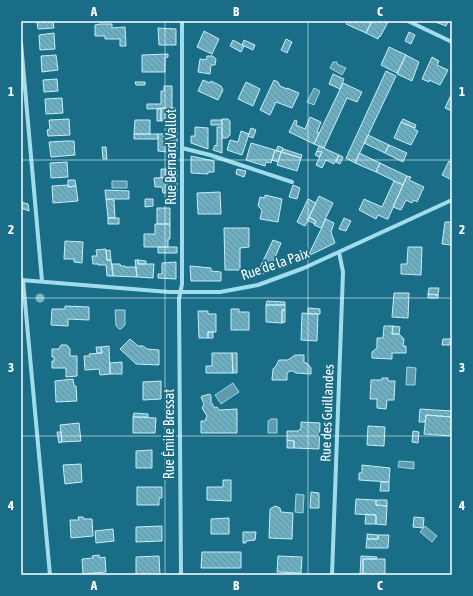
<svg xmlns="http://www.w3.org/2000/svg" width="473" height="596" font-family="'Asap Condensed',sans-serif">
<defs>
<pattern id="building-back-hatch" width="6" height="6" patternUnits="userSpaceOnUse"><rect width="6" height="6" fill="#6dafc1"/><path d="M-1 5l2 2M0 0l6 6M5-1l2 2" fill="none" stroke="#63919e"/></pattern>
</defs>
<rect width="100%" height="100%" fill="#1a6d86"/>
<!-- water -->
<path fill="#5f9bac" stroke="#93dcee" d="M333,62h4v2l9,4 -4,7 -12,-7z
M314,88l6,3 -6,14 -7,-3z
M112,181h15v7h-15z
M115,310h10v15l-4,4h-2l-3,-3z
M407,367l9,1 -1,17h-9z
M233,383l6,9 -18,12 -6,-9z
M271,419h6v14h-9v-12z
M399,461l15,1v7l-16,-2z
M296,494l8,1 -1,18 -8,-1z
M425,526l12,10 -5,6 -12,-10z"/>
<!-- building -->
<path fill="url(#building-back-hatch)" stroke="#c6eef9" d="M37,21h16l1,7 -16,1z
M348,21h24l-6,12 -20,-9z
M372,21h13l3,1 -8,15 -1,-1 -1,3 -12,-6z
M433,21h15l-2,5z
M100,24h12v4l13,-1 1,19h-6v-7h-15v-3h-10v-11z
M158,28l18,1v16h-17z
M204,31l15,8 -7,15 -15,-7z
M409,32l6,3 -4,9 -6,-3z
M54,33l1,16 -15,1 -1,-15z
M286,39l6,3 -5,11 -6,-3z
M233,40l11,6 -3,6 -11,-6z
M244,40l11,5 -2,5 -11,-5z
M389,47l17,8 -9,18 -16,-8z
M168,54v3l-3,1v14h-23v-17z
M56,55l2,15 -16,2 -1,-16z
M406,55l13,7 -7,19 -15,-7z
M207,56h6l3,3 -1,6h-4l-1,9 -12,-2 2,-13 6,1z
M432,57l7,4 -2,4 11,5 -8,15 -11,-5v2l-7,-3z
M386,71l10,5 -41,87 -9,-5z
M333,74l11,5 -4,10 -11,-5z
M57,79l1,12 -14,1 -1,-12z
M203,80l7,3 1,-2 10,5 2,4 -5,10 -20,-9z
M274,80l4,2 2,4 7,3v-1l12,5 -7,15 -16,-6 -6,13 -10,-5z
M135,82h10v3h-9z
M246,82l14,7 -7,17 -15,-7z
M343,83l19,9 -5,10 -10,-4 -23,50 -10,-4z
M164,86h8v22l-25,1v-5h14v-13h3z
M452,93v18l-7,-3z
M62,98l1,15 -17,1 -1,-15z
M161,108h15v12l-15,1z
M157,109h4v12h-4z
M310,117l11,5 -4,10 2,1 -5,11 -25,-12 6,-12 2,1 -1,4 9,4z
M69,119l1,16 -22,1 -1,-6 3,-1 -1,-9z
M222,119h6l2,2v14l-3,3h-5z
M403,119l13,6 -1,3 -14,-6z
M135,120h15v14h-16z
M211,120h11v5h-11z
M401,122l14,6 -1,1 4,2 -7,14 -17,-7z
M177,127v6l-10,1v-6z
M195,127l13,1v21l-17,-6v-7h4z
M217,127h5v26l-9,-3 2,-5 2,1z
M251,128l5,2 -3,8 -5,-2z
M241,131l8,3 -7,21 -15,-5 3,-10 8,2z
M177,133v20l-19,-2v-17z
M134,134h24v5h-24z
M368,135l21,10 -4,8 -21,-10z
M66,141h8l1,14 -24,2 -2,-15z
M251,143l24,7 -4,13 -5,-1 -1,4 -19,-6z
M389,145l18,8 -4,9 -18,-9z
M278,146l5,2 -1,4 -6,-1z
M319,146l20,9 -5,9 -8,-4 -4,8 -6,-3 6,-13 -5,-1z
M102,147h4l1,12h-4z
M283,149l19,6 -1,3 -19,-6z
M275,150l6,2 -3,10 -6,-2z
M317,151l5,1 -3,5 -4,-2z
M281,152l20,6 -4,13 -20,-6z
M359,153l21,10 -4,9 -21,-9z
M339,155l4,2 -3,7 -4,-2z
M191,156l23,5v11h-6v2l-17,-1z
M449,161l3,2v17l-10,-5z
M67,162l1,15 -17,1 -1,-15z
M380,163l27,13 -4,9 -27,-13z
M161,169h5v8l-5,1z
M166,169h11v8h-11z
M237,169l9,2 -2,6 -8,-3z
M407,176l4,1 -2,3 15,7 -7,15 -3,-2 -2,3 -6,-3 -5,10 -8,-3z
M177,177v15l-14,1 -1,-6h-7l-1,-9z
M68,180h7l1,6 -8,1z
M394,181l9,4 -15,34h-1l-9,-4 -2,4 -17,-9 5,-11 18,8z
M68,185v2l8,-1 2,15 -25,2 -1,-17z
M293,185l7,3 -3,11 -8,-2z
M105,190l24,1v8h-23z
M220,192l1,22h-23l-1,-21z
M265,195l17,4 -4,23 -18,-3 2,-9 -4,-4 2,-9 5,1z
M319,196l14,7 -12,25 -7,-3 2,-4 -7,-4z
M106,199l8,1 1,18h-7z
M145,199h8v7l-8,1z
M308,199l8,4 -11,23 -8,-4z
M21,202l7,2 1,7 -8,-3z
M157,208h13v16h-13z
M309,217l7,4 -1,3 -8,-4z
M108,218h11v6h-11z
M344,218l7,3 -5,10 -7,-2z
M326,219l8,4 -3,9 4,11 -27,13z
M445,222h7v23l-10,-1z
M155,224h15v15h-2v8h-24v-13h11z
M224,228h25v19l-9,1v22h-15z
M273,240l8,3 -12,29 -13,4z
M65,241l18,1 -1,21 -8,-1v-3h-10z
M158,247h19v6h-19z
M408,247h14l-1,28 -20,-1v-10h6z
M106,249l1,11h4l2,16h-6l-1,-11h-8v-1h-5l-1,-8h5l-1,-6z
M110,250l1,10h-4l-1,-9z
M135,260h3v4h16l-1,14 -16,-1z
M138,260l8,1v3h-8z
M176,262v17l-18,-1v-4h4v-11z
M112,264h8l1,2h4v1h11l1,10 -24,-1z
M190,266l21,2v3l10,1v9h-30z
M429,288h10l-1,7 -10,-1z
M394,293h15l-1,25 -16,-1z
M428,294l10,1v3h-10z
M267,301l18,1v3h-19z
M266,305h19v5h-3v13l-16,-1z
M65,306l24,1v13l-21,-1v7l-17,-1 1,-16h13z
M308,308l12,1v5h-12z
M231,309h8v3h10v18h-18z
M282,310h3v12l-3,1z
M198,311h10v3h8v18h-8v6h-9z
M302,313l16,1 -1,27 -16,-1z
M384,326h9l-1,8h7l5,5 -1,7h3v7h-14v6l-20,-1v-6l5,-4v-10h6z
M393,326l7,1 -1,7h-7z
M208,332h5v6h-5z
M130,339l8,7h5l4,3 12,1v15l-23,-1 -16,-15z
M443,339h7v6h-8z
M61,345h6l3,4v7h7v20l-11,1v-9h-14v-7h2v-4h-2v-8h7z
M109,346l1,28 -10,1 -1,-6 -14,1 -1,-14h6l-1,-2 13,-1 -1,-6z
M96,347h5l1,6h-5z
M212,353h20l1,20h-27v-7h6z
M232,353h5v20h-4z
M295,355h9v8h3l4,5v6l-15,-1 -3,-2h-3l-3,2v7h-15l1,-11 3,-3 3,-6h9z
M122,362v12h-12v-11z
M382,378h6v3h7l-1,19h-7l-1,9 -9,-1v-9h-7l1,-19h11z
M73,379l1,7h2l1,15 -21,1 -1,-21z
M161,381v18l-18,1v-18z
M210,394l1,2v6l4,6 2,-1 2,3 18,-1v24h-36v-12h4l2,-5 -5,-8 2,-4 -3,-7 1,-1z
M420,409l32,2v13v-7l-26,-2 -1,7h-6z
M134,413l14,1v3h-15z
M426,415l26,2 -1,19 -27,-2z
M133,417l23,1 -1,15h-22z
M301,422l19,1 -1,26 -25,-1v-7l-7,-1v-9h11l3,-3z
M79,423l2,18 -19,1 -2,-17z
M368,426l17,1 -1,19 -17,-1z
M413,431l6,1 -1,11 -6,-1z
M57,432h4l1,10 -3,1z
M287,440l7,1v7h-7z
M152,450v18h-16v-17z
M81,464l1,18 -17,2 -2,-19z
M362,465l28,3 -1,14 -30,-2v-7h3z
M223,480h8v21l-24,-1v-13h16z
M381,482h8v9h-9z
M137,487h25v11h-3v7h-22z
M311,492l8,1v15h-9z
M356,499l20,1v5l11,1 -1,19 -10,-1v-9l-21,-1z
M376,500h11v6l-11,-1z
M275,506l5,2 1,4 12,1 -1,26 -23,-1 1,-29z
M366,514l10,1v9h-11z
M78,517h5l1,2h8l1,17 -22,2 -1,-18h9z
M414,517l10,1 -1,10 -10,-1z
M229,518v16h-18v-15z
M162,526v15l-26,1v-15z
M113,529l1,12 -18,2 -1,-12z
M243,532h13l-1,8 -9,1v2h-3z
M367,534l11,1v4h-11z
M378,535h11l-1,13h-22l1,-9h11z
M202,552h39v16h-40z
M99,555l1,3 5,-1 1,15 -23,2 -1,-15 11,-1 -1,-2z
M159,556l1,19h-24v-18z
M278,556l24,1 -1,16 -24,-1z
M361,556l16,1 -1,2h-13v16h-3z
M363,559h22v16h-22z"/>
<g fill="none" stroke-linecap="round" stroke-linejoin="round">
<!-- street -->
<path stroke="#a1dcec" stroke-width="4" d="M408,21l44,21
M21,43l21,238
M182,148l28,7 82,27
M21,280l148,12h51l38,-7 46,-17 148,-68
M23,280l27,295
M181,575l-2,-276 3,-15v-263
M332,575l11,-303 -4,-20"/>
</g>
<!-- trees -->
<circle fill="#79b4c5" cx="40" cy="298" r="4.5"/>
<!-- grid -->
<path fill="none" stroke="#fff" stroke-width="1" stroke-opacity="0.55" d="M165,21v554M308,21v554M21,160h431M21,298h431M21,436h431"/>
<g text-anchor="middle" dominant-baseline="central" stroke-width="4" stroke-linejoin="round" paint-order="stroke">
<!-- street labels -->
<g font-size="14" fill="#fff" stroke="#1a6d86">
<text transform="translate(171 157) rotate(-90)">Rue Bernard Vallot</text>
<text transform="translate(275 264) rotate(-19)">Rue de la Paix</text>
<text transform="translate(327 413) rotate(-88)">Rue des Guillandes</text>
<text transform="translate(169 434) rotate(-90)">Rue Émile Bressat</text>
</g>
</g>
<!-- border -->
<rect width="473" height="596" fill="none" stroke="#1a6d86" stroke-width="44"/>
<rect x="22" y="22" width="429" height="552" fill="none" stroke="#fff" stroke-width="1.5"/>
<g font-size="13" text-anchor="middle" font-weight="bold" fill="#fff">
<text x="94" y="16">A</text>
<text x="236" y="16">B</text>
<text x="380" y="16">C</text>
<text x="11" y="96">1</text>
<text x="462" y="96">1</text>
<text x="11" y="234">2</text>
<text x="462" y="234">2</text>
<text x="11" y="372">3</text>
<text x="462" y="372">3</text>
<text x="11" y="510">4</text>
<text x="462" y="510">4</text>
<text x="94" y="590">A</text>
<text x="236" y="590">B</text>
<text x="380" y="590">C</text>
</g>
</svg>
